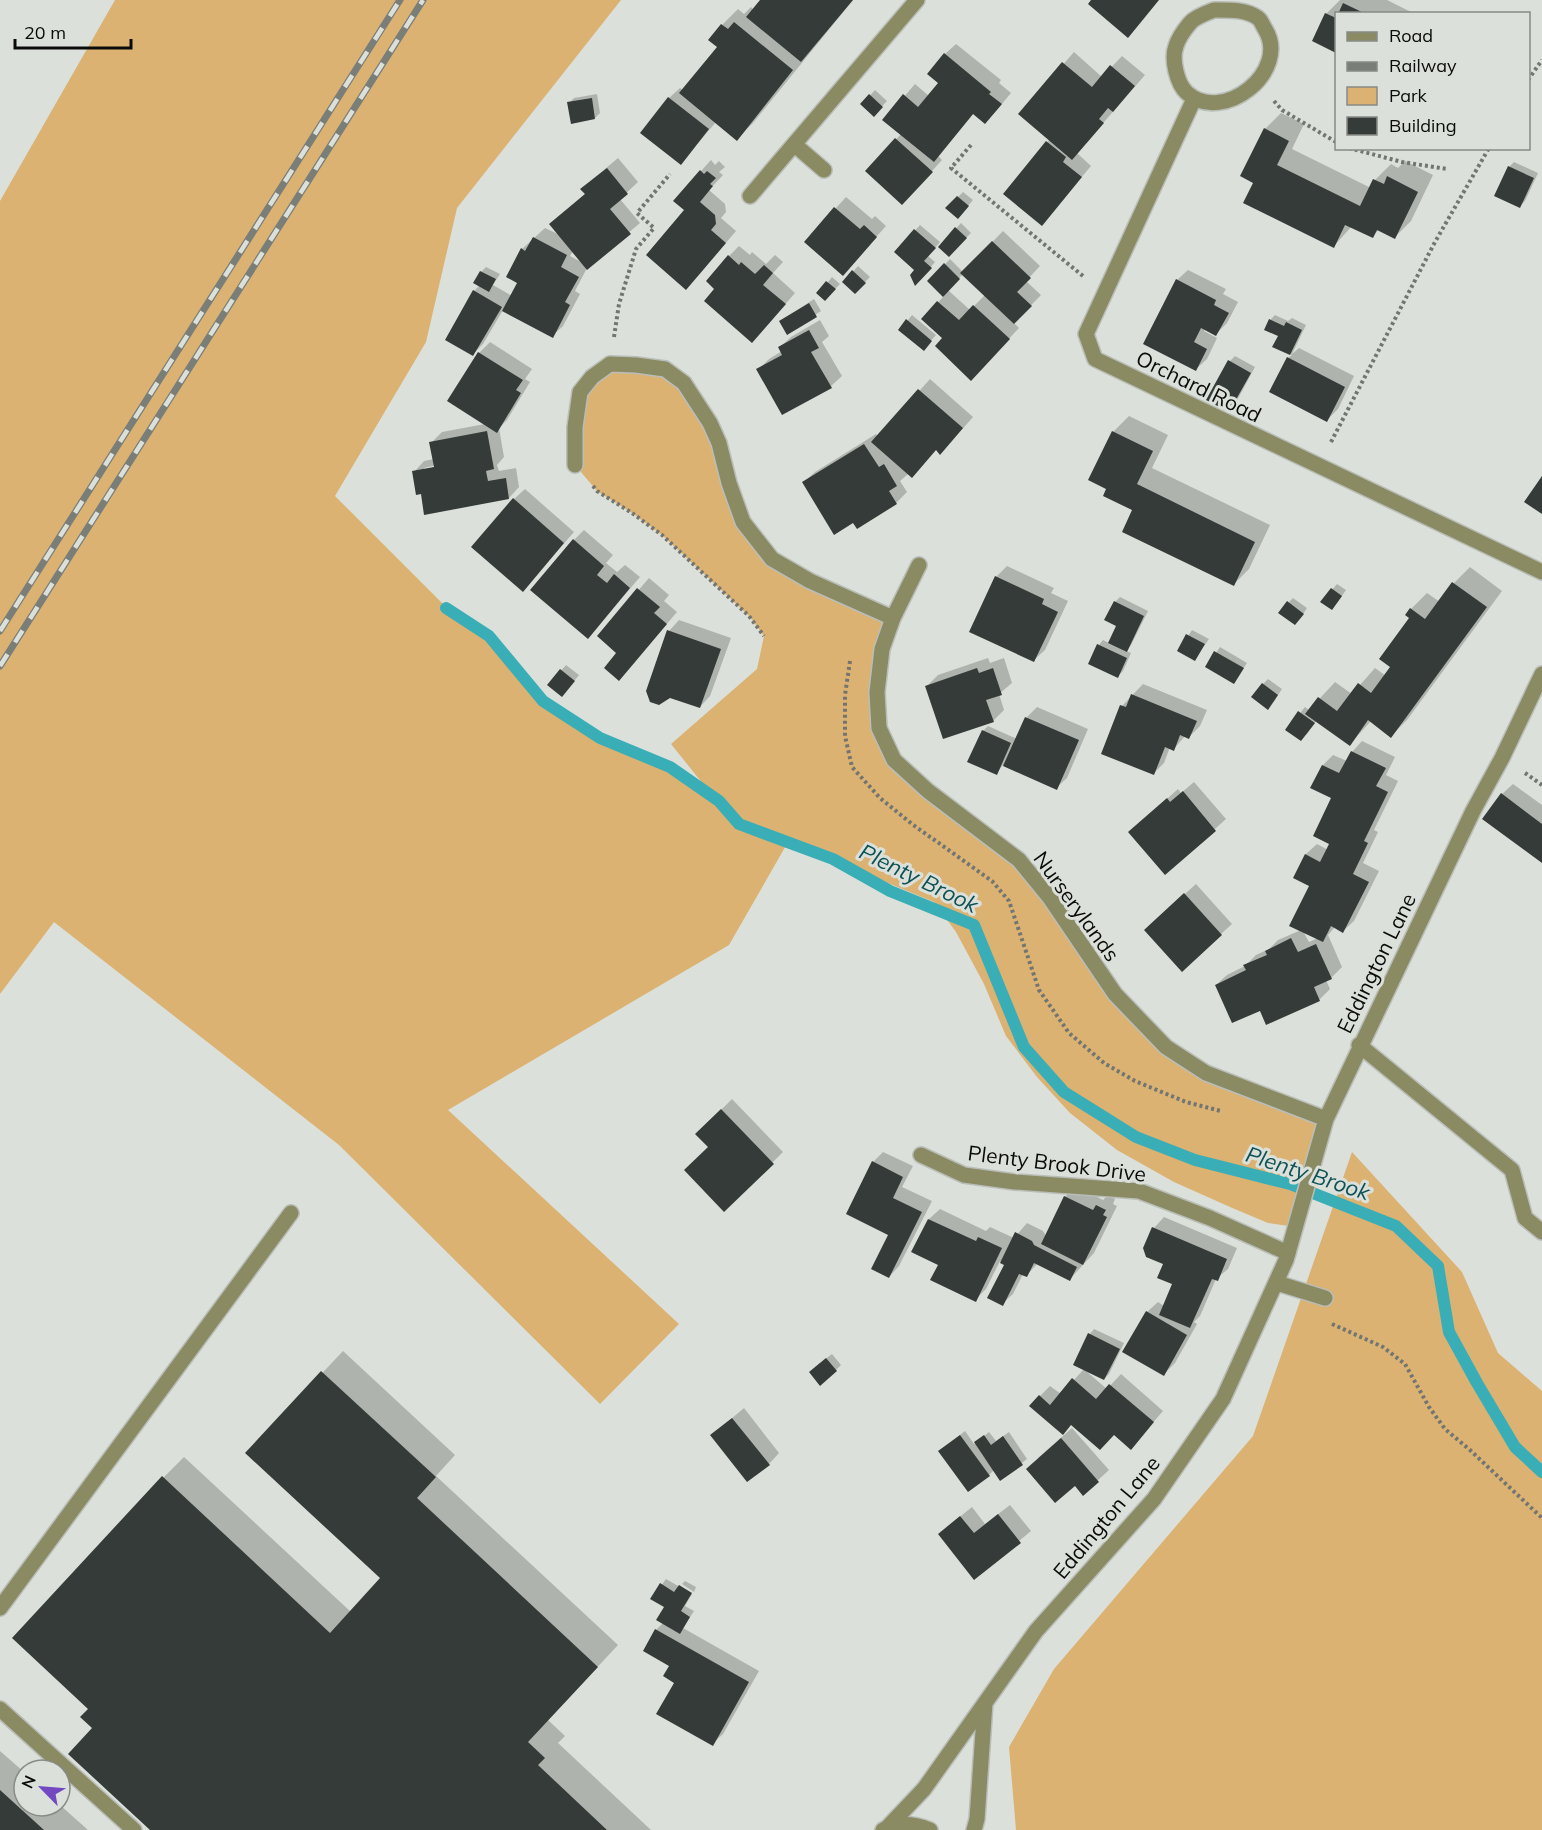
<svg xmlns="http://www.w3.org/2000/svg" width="1542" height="1830" font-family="Mulish,sans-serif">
<rect width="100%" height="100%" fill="#dbe0da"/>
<!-- green -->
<path fill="#dbb272" d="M115,0h506l-164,208 -31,134 -91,154 111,111 43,29 54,65 57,37 70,29 46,33 -45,-56 86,-75 7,-33 -15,-20 -87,-81 -30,-22 -35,-22 -22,-26 5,-73 30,-28 55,5 45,54 19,60 43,76 121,59 -16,74 17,68 125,100 60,80 87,107 160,72 -31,108 -27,-4 -38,-16 -56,-25 -57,-32 -47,-37 -33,-36 -31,-41 -22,-52 -28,-52 -22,-30 -146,-60 -59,103 -281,165 231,214 -79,80 -261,-259 -285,-223 -54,72v-793z
M1352,1152l110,120 36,81 44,38v439h-526l-7,-83 45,-78 199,-233z"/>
<!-- shadow -->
<path fill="#0003" fill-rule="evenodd" d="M762,0h91l-100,123 -16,16 -21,-17 -35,41 -12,-65 11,-10 3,2 36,-43 -9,-7 12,-15 16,-16 6,5 7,-7 3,3z
M1340,0h47l28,14h-79v38l-22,-11 12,-27z
M956,44l45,36 -2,3 12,10 -15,18 -22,2 -36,43 4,4 -29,32 -46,-21 34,-37 -17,-14 31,-36 14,12 11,-13 5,-29z
M1074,52l28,25 20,-21 23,19 -68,78 14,13 -49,58 -37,-31 45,-54 -30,-25z
M875,90l12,11 -13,14 -12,-11z
M597,94l3,19 -5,5 -26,-15 5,-5z
M1281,113l23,11 -12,25 79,39 4,-8 16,-16 7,4 7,-7 28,14 -22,46 -16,16 -15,-8 -8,7 -20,-10 -18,20 -79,-64 10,-53z
M618,158l20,24 -18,17 20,24 -53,45 -12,23 5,3 -17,32 -11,10 -49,-26 -20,34 -10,10 1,-63 6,-6 1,-13 5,-5 14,7 -7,11 19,11 7,-13 3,-34 23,-21 15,7 -9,-11 35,-31 7,-14zM573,251l10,12 -13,-7z
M711,160l4,5 4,-4 6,6 -6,5 4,3 -14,15 16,14 1,8 -5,6 15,13 -39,46 -11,-67 15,-39z
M1514,162l24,11 -13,28 -5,5 -24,-11 13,-28z
M963,192l10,8 -10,12 -16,-4z
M846,197l26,22 3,-3 11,10 -33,37 -47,-22z
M961,223l10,10 -22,22 -9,-9z
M920,225l20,17 -12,14 7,6 -19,22v-14l-20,-18z
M1003,231l37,35 -14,15 15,14 -27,28 5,5 -37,40 -59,-50 21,-22 -15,-15 21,-22 13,13zM963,274l22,21 -15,15 -22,-20z
M739,246l11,9 2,-3 14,12 9,-9 8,7 -10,11 22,20 -32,37 -47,-42 13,-32z
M858,266l12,11 -15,15 -11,-10z
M1188,270l38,19 -3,5 15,8 -11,21 -11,11 -11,-6 -1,3 13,7 -10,21 -11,10 -19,-89z
M832,277l8,7 -15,15 3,-17z
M814,299l7,12 -33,22 -7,-12z
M912,315l24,20 -8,9 -28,-14z
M1275,315l13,6 4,-3 14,7 -14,29 7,-6 55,28 -16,33 -11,11 -39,-62 4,-3 -18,-9 6,-10 -10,-16z
M820,320l9,16 -7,6 20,34 -11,10 -73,-16 11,-11 13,-8 -2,-4 11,-10z
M490,342l42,27 -7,10 5,3 -23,38 -8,8 5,29 -7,8 2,6 17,-3 3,19 -10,11 -87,-6 -8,-20 10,-11 10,-2 -3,-16 11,-11 43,-8 -36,-23 30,-48zM441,464l-17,7v-3z
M1235,356l20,11 -21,39 -5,5 -21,-12 22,-38z
M930,379l43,38 -22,25 -14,7 -37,32 7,11 -11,11 -43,18 -49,-39 11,-10 61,-38 2,3z
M1129,416l39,19 -16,33 118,57 -21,44 -16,16 -125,-97 5,-56z
M525,489l49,43 -41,47 -19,-80z
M584,530l29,25 -7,8 11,9 8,-7 15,12 -42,49 -24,-86z
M1007,566l47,22 -3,5 17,8 -23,49 -11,10 -38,-83z
M1470,567l32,24 -95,129 -16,16 -20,-15 -21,23 -33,-24 -11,15 -19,-6 18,-22 4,3 26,-28 17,12 23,-26 11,8 6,-9 19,-49v-9l16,-16 13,9 14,-19z
M649,578l20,17 -5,6 13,11 -48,56 -11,-15 -19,-17z
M1337,584l9,6 -9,13 -15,-1z
M1120,597l28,14 -17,34 -5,6 5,2 -8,18 -5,5 -19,-31 4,-5 6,3 9,-18 -3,-23z
M1293,598l14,10 -7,11 -11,-17z
M679,620l52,18 -21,58 -10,11 -31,-76z
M1192,630l17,9 -14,20 -16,-9z
M1220,647l27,16 -13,19 -27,-16z
M988,658l2,5 14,-5 8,25 -13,11 5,16 -11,11 -66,-35 11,-11z
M566,665l13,10 -12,15 -18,-6z
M1268,679l14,10 -9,14 -10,-19z
M1143,684l64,26 -7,16 -11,11 -4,-1 -11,13 -4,-2 -6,16 -10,10 -32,-67z
M1037,707l51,22 -21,49 -11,10 -53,-23 -7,8 -13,-42 5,-5 29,13 10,-22z
M1362,741l33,16 -9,18 12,6 -24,49 4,2 -15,31 16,8 -25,50 -11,10 -8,-4 -7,8 14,32 -11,11 -5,2 4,9 -11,11 -59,9 -44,-24 11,-10 18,-9 11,-11 13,-6 9,-9 23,-10 10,-44 -16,-9 11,-23 11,-10 11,6 3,-7 2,-45 -10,-33 10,-10 14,6 5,-9zM1303,931l15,7 -9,4z
M1194,782l32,37 -60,54 -36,-41 48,-43 3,4z
M1513,784l29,21v56l-40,-67z
M1196,884l36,40 -11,10 -64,-15z
M732,1099l51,53 -58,58 -15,-64 -13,-12z
M883,1152l30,14 -11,21 30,14 -33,65 -10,11 1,-42 -17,-73z
M1076,1186l27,14 5,-5 7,4 -2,5 4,2 -23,47 -24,26 -32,-16 -12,13 -3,-2 -10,20 -11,10 4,-40 -6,-3 -14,28 -11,11 -35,-36 -11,-45 11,-10 46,22 4,-4 24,11 13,-15 16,8 3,5 19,-39z
M1164,1217l73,31 -9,21 -12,10 -16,37 -6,6 3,2 -22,39 -11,11 -17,-62 11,-10 6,4 10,-23 -20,-55z
M1094,1329l30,14 -15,31 -5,5 -17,-7 20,17 14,-15 42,37 -32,37 -17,-15 -45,-11 -29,-26 10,-10 11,8 23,-25 -9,-5 15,-30z
M343,1351l112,104 -19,21 182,169 -70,75 17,16 -7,7 93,87h-499l-58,-102 -4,-19 73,-231 21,-21 167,155 32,-34 -136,-125z
M832,1354l9,11 -5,5 -21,-3z
M744,1408l35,45 -10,11 -57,-29z
M1072,1428l37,42 -26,24 -8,-10 -37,-26z
M965,1431l9,13 15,-12 7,9 13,-9 18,27 -27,20 -6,-9 -5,5 -49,-24z
M1010,1505l21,26 -56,47 -24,-54 21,-17 13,17z
M666,1579l26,15 -7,12 9,5 -11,17 76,43 -36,63 -11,10 -36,-62 -5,-16 -26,-15 11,-21 8,-8 2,-15 -14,-9z
M685,1581l11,6 -2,5 -12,-8z
M0,1751l24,21v34l36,-1 28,25h-88z"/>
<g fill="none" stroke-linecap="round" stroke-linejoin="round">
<!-- stream -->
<path stroke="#3aaeb7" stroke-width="12" d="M446,608l43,28 54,65 57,37 70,29 49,34 20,23 94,35 57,32 84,34 50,122 40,45 72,45 59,23 95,24 106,42 42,40 11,66 28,51 38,64 27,25"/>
</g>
<!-- building -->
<path fill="#343b38" d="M760,0h93l-52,62 -55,-45z
M1091,0h68l-31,38 -40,-34z
M1343,3l23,11h-28z
M1325,13l11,5v35l-24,-12z
M734,22l59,48 -56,71 -58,-48 38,-46 -9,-7 13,-16 7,5z
M944,53l47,39 -2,2 13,10 -17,20 -12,-10 -39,48 -52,-42 21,-26 15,13 20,-24 -11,-9z
M1062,62l30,25 18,-22 25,21 -22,26 -5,-4 -9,11 5,4 -32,37 -54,-46z
M869,94l14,13 -9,10 -14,-13z
M668,97l41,32 -28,36 -41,-32z
M592,98l3,21 -24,5 -4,-22z
M1264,128l25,13 -12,24 83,41 13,-27 11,5 3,-8 31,16 -23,47 -18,-9 -4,8 -28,-13 -11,23 -91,-45 10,-20 -13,-7z
M895,138l38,34 -31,33 -37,-34z
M1046,141l20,16 -3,5 19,15 -40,49 -39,-32z
M1508,166l26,12 -14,30 -26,-12z
M607,168l21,26 -18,15 21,25 -44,36 -38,-46 36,-30 -5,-5z
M700,170l4,4 3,-3 9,7 -6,6 3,2 -13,16 15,13 1,9 -5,6 15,13 -40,47 -40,-35 38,-45 -11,-9z
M957,196l12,10 -11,13 -13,-11z
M834,207l26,22 4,-4 13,12 -34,39 -39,-34z
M955,227l12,11 -18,19 -11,-10z
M914,229l22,19 -12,13 8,7 -17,18 -5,-11 4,-5 -20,-18z
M533,237l34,18 -6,12 18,10 -14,25 5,3 -17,33 -51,-27 15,-28 -11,-6 15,-29 4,3z
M992,241l39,37 -14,14 15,14 -18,18 -54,-51z
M728,255l11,10 2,-3 14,12 9,-9 9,8 -10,12 23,19 -34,39 -48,-42 10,-12 -8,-8z
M944,263l16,16 -17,18 -16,-16z
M852,270l14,13 -11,11 -13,-12z
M480,271l16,8 -7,13 -16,-9z
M1176,279l40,21 -2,5 15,8 -13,23 -15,-8 -7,14 13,7 -11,22 -53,-27z
M826,281l10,8 -11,12 -9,-8z
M473,290l29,17 -29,49 -28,-16z
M937,301l22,19 14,-15 37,34 -39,42 -36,-35 7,-8 -21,-19z
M809,303l8,14 -30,18 -8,-14z
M906,319l26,22 -8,10 -26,-21z
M1269,319l15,7 2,-4 16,8 -12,25 -18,-8 6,-11 -14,-6z
M809,330l10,18 -8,4 21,36 -50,27 -26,-46 26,-14 -4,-8z
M478,352l45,28 -7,10 5,3 -24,40 -50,-32z
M1287,357l58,30 -18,35 -58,-30z
M1228,360l23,13 -22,39 -23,-12z
M918,389l45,39 -23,27 -4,-5 -24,28 -41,-36z
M487,431l7,38 -8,2 2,10 18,-3 3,21 -85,16 -3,-21 -5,1 -4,-24 22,-4 -5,-25z
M1112,431l41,20 -16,33 118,58 -21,44 -112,-54 10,-22 -29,-14 3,-7 -18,-9z
M864,444l15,23 5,-3 13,22 -8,5 8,13 -40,25 -4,-6 -19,12 -32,-53z
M1542,476v38l-18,-12z
M513,498l51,45 -41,49 -52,-45z
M573,539l31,27 -7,9 10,8 7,-9 16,14 -42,51 -58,-49z
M995,576l49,23 -2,5 16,8 -24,50 -65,-30z
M1452,582l35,25 -96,131 -23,-18 -18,26 -45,-32 13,-17 19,14 21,-28 13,10 19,-26 -11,-8 30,-41 -4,-3 5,-7 15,11z
M637,588l23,19 -6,6 13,11 -48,57 -15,-13 12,-15 -19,-17z
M1331,588l11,8 -10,14 -12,-8z
M1114,601l30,15 -17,36 -19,-9 8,-17 -12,-6z
M1287,601l17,13 -9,11 -17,-12z
M667,630l54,19 -21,59 -30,-10 -11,7 -9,-3 -4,-11z
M1186,634l19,10 -10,17 -18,-10z
M1097,644l30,14 -9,20 -30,-14z
M1214,651l30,17 -10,16 -29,-17z
M977,668l2,5 14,-5 9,27 -16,5 8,22 -51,17 -18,-53z
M560,669l15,12 -13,16 -15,-12z
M1262,683l16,12 -10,15 -17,-13z
M1131,694l66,27 -8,18 -9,-4 -6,16 -9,-4 -11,28 -53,-21 19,-49 6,2z
M1298,711l17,12 -14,18 -16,-11z
M1025,717l54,23 -22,50 -54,-24z
M982,730l29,13 -14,32 -30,-13z
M1351,751l35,17 -10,18 12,6 -24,49 4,2 -15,31 16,8 -26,51 -12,-7 -8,16 -34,-16 20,-40 -16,-8 12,-24 15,8 9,-18 -16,-8 18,-38 -21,-10 12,-23 17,8z
M1183,791l33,40 -51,44 -37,-43 39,-34 3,4z
M1501,793l41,31v39l-60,-44z
M1184,893l38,42 -40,37 -38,-42z
M1291,938l7,14 18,-8 16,35 -18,8 6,14 -54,24 -6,-14 -28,12 -17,-38 31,-15 -3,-5 24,-10 -2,-4z
M721,1109l53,55 -50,48 -40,-42 24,-23 -13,-13z
M872,1161l31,16 -10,21 29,14 -33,66 -18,-9 17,-34 -42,-21z
M1064,1196l29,14 3,-5 10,5 -3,5 4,2 -24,48 -42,-21z
M928,1219l48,22 2,-4 24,11 -26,54 -46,-22 8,-15 -27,-13z
M1152,1227l75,32 -9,22 -6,-2 -22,49 -31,-13 13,-31 -15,-6 6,-14 -17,-7 -3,-9z
M1015,1232l17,9 2,4 43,22 -7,14 -36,-18 -7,14 -8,-3 -16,32 -16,-8 17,-33 -4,-2z
M1146,1311l41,24 -23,41 -42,-24z
M1088,1333l32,16 -16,31 -31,-15z
M826,1358l11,13 -17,15 -11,-14z
M321,1371l115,106 -19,21 181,169 -70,75 17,16 -7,7 69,65h-457l-82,-76 24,-26 -12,-11 8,-8 -76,-71 150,-162 168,157 50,-55 -135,-125z
M1072,1378l24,21 13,-15 45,38 -23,28 -17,-15 -14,15 -29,-25 -8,10 -34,-29 10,-11 11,10z
M732,1418l38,47 -23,17 -37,-47z
M960,1435l30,41 -22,16 -30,-41z
M984,1435l7,10 12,-9 20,29 -23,16 -26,-39z
M1061,1438l38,44 -16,14 -8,-10 -20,17 -29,-34z
M998,1514l23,29 -47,37 -36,-46 22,-18 14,17z
M660,1583l14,9 5,-7 13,8 -11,18 9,6 -10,17 -24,-14 8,-13 -14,-8z
M655,1629l94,53 -36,64 -57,-32 18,-31 -11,-7 6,-10 -26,-15z
M0,1790l44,40h-44z"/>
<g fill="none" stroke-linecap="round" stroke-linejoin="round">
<!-- service casing -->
<g stroke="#babeb9" stroke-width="18">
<path id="service" d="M1359,1045l153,125 13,48 17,14
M921,1155l43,20 51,7 124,9 71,27 78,35
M0,1608l291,-395
M0,1709l134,121"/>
</g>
<!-- minor casing -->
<g stroke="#babeb9" stroke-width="18">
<path id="minor" d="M1214,10c14,0 32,-1 44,8 3,2 5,8 7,11 26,42 -42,96 -78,64 -10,-9 -16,-34 -11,-47 2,-7 9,-17 14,-23 5,-6 16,-10 24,-13z
M1194,99l-108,235 9,25 447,213
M795,145l29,25
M750,196l167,-196
M575,465v-38l5,-35 12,-15 18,-13 26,1 29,4 19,14 26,40 9,20 10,40 14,39 29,37 38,22 83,37
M919,565l-26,53 -11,31 -5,43 2,36 15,32 34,31 91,69 31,38 65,96 51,53 40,26 120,46
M1277,1283l48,15
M887,1828l37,-39 112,-158 118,-132 69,-100 63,-139 40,-141 147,-308 29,-53 40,-84
M974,1830l3,-11 8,-116"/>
</g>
<!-- tertiary casing -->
<g stroke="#babeb9" stroke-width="18">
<path id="tertiary" d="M883,1830c15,-8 32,-6 47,0"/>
</g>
<!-- path -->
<path stroke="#727571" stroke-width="4" stroke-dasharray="3 3" stroke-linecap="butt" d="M1528,80l14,-20
M1274,101l8,9 54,32
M971,145l-20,23 132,108
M1349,148l53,14 45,7
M614,337l5,-33 17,-55 18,-21 -17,-15 33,-39
M1331,442l104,-200 54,-94
M593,486l4,5 35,22 30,22 87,81 15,20
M850,661l-5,34v41l7,31 28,31 32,26 80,57 17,20 30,89 30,43 35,30 31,18 51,21 35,9
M1525,773l17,12
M1332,1324l51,23 22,17 24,43 16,22 25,21 72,68"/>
<!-- service -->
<use href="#service" stroke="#8a8b63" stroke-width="15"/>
<!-- minor -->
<use href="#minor" stroke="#8a8b63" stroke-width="15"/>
<!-- tertiary -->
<use href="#tertiary" stroke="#8a8b63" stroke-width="15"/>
<!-- rail casing -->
<g stroke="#7a7e79" stroke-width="7">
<path id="rail" d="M0,631l400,-631
M0,666l423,-666"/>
</g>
<!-- rail -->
<use href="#rail" stroke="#dbe0da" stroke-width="4.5" stroke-dasharray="14" stroke-linecap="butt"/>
</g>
<g text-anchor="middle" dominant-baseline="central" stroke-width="6" stroke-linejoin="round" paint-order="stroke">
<!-- street labels -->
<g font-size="21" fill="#0b0c0a" stroke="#dbe0da">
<text transform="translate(1199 386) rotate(26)">Orchard Road</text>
<text transform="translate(1077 906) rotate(54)">Nurserylands</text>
<text transform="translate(1376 963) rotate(-64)">Eddington Lane</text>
<text transform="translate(1057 1163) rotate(7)">Plenty Brook Drive</text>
<text transform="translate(1106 1517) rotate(-50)">Eddington Lane</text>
</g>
<!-- water labels -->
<g font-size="22" font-style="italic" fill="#0f5256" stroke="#dbe0da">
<text transform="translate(919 878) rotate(26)">Plenty Brook</text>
<text transform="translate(1308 1173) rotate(18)">Plenty Brook</text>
</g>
</g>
<!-- legend -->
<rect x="1335" y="12" width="195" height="138" fill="#dbe0da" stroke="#888b87" stroke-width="1.5"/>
<rect x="1347" y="32" width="30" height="9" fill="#8a8b63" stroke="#888b87" stroke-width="1.5"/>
<text x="1389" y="42" font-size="18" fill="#0b0c0a">Road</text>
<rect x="1347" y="62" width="30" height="9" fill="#7a7e79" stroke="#888b87" stroke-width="1.5"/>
<text x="1389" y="72" font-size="18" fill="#0b0c0a">Railway</text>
<rect x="1347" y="87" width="30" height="18" fill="#dbb272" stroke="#888b87" stroke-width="1.5"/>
<text x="1389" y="102" font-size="18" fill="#0b0c0a">Park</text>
<rect x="1347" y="117" width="30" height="18" fill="#343b38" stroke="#888b87" stroke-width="1.5"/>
<text x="1389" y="132" font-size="18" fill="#0b0c0a">Building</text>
<!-- north arrow -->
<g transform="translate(42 1788) rotate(295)"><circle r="28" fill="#dbe0da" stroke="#888b87" stroke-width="1.5"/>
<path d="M0-4.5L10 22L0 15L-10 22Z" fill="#7249c1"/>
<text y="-9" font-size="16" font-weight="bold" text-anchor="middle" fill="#0b0c0a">N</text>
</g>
<!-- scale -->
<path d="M15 39v9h116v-9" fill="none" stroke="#0b0c0a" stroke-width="3"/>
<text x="24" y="39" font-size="18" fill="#0b0c0a" stroke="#dbe0da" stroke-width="4.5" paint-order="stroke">20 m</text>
</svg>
